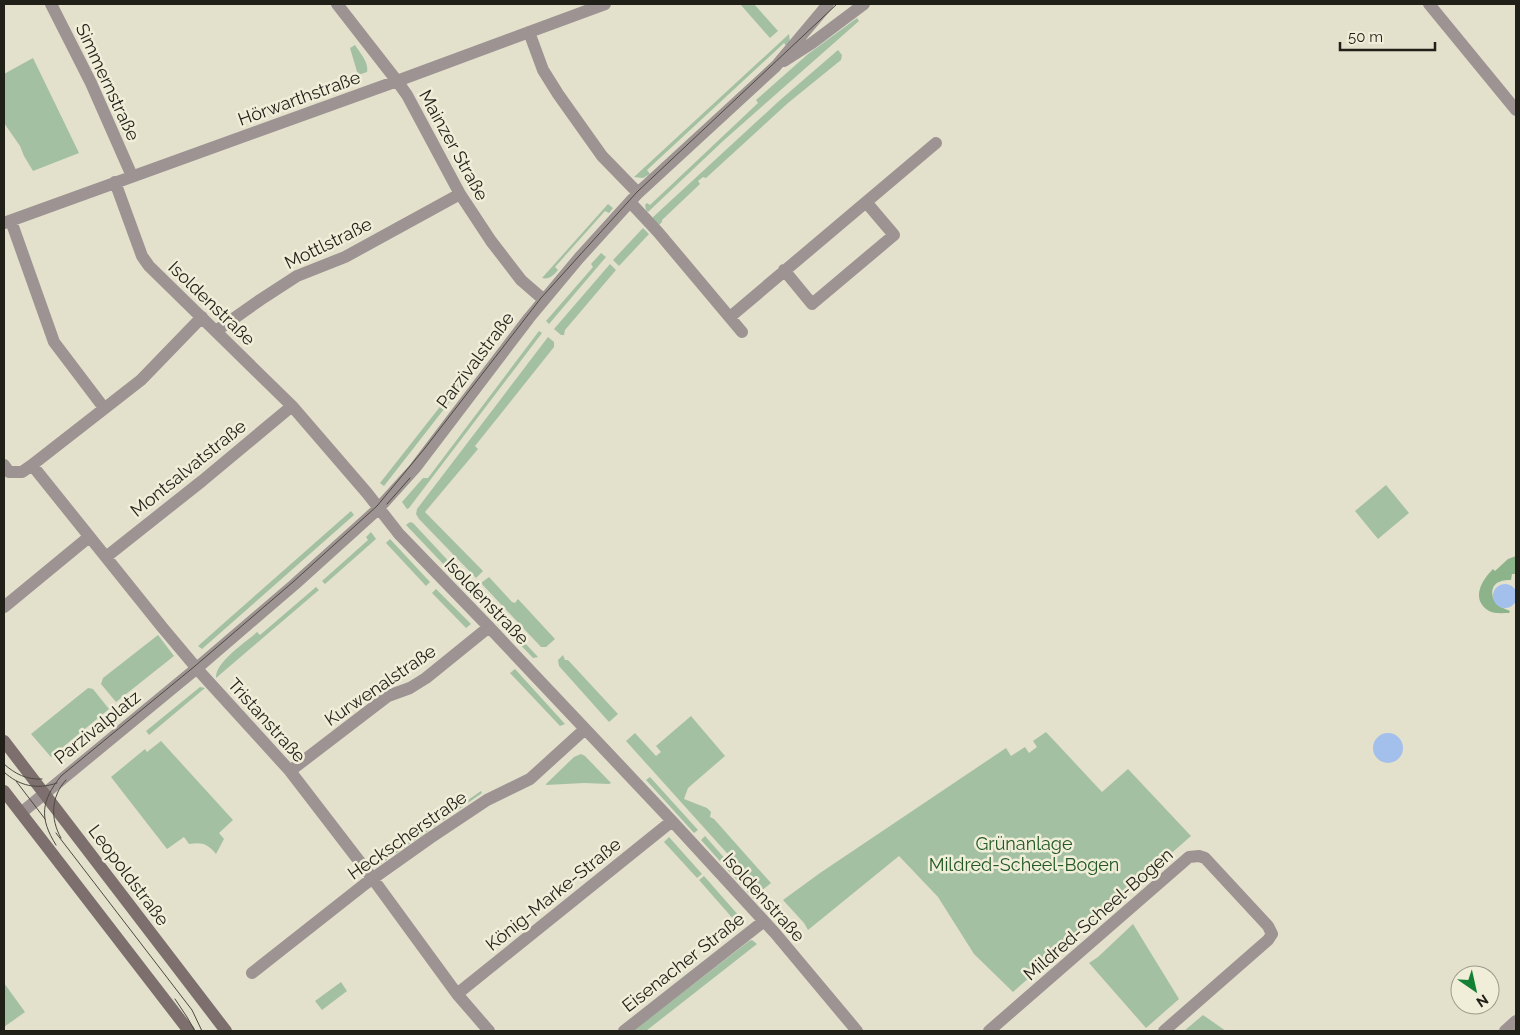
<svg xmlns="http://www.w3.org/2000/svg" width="1520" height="1035" font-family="Raleway,sans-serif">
<rect width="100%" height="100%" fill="#e3e0cc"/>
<!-- green -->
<path fill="#a4c0a3" d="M740,4h14l24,27 -8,7z
M857,18l2,3 -136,120 -75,71 -2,-2 -1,-5 2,-2 3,2 108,-102 -2,-3 52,-46z
M789,34l1,7 -3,6 -3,-4 -137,127 3,4 -7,4 -9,-1z
M355,45c5,8 14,17 12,27l-9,3 -8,-27z
M838,50l4,5 -1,5 -53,43 -82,75 -3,-1 -5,4 2,3 -38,36v2l-3,3 -7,-7 127,-117z
M33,58l46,95 -46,18 -9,-15 -4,-10 -16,-23v-49z
M608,204l5,4 -4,5 -4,-2 -50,56 3,3c-4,5 -9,10 -16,8z
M643,228l6,6 -30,32 -6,-6z
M601,253l5,4 -57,67 -3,-3 47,-54 -2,-3z
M610,264l6,6 -51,60 -1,5h-3l-7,-6z
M539,331l3,2 -133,175 -2,1 -5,-7 21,-24h5z
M548,337l6,5v5l-79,99 3,3 -53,63 58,59 -7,7 -57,-59 -3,-5 1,-5z
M476,361l4,2 -96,123 -4,-3z
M1386,485l23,28 -31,26 -23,-28z
M351,511l3,4 -152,134 -4,-3z
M410,522l3,1 125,134 -5,1 -127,-133z
M371,532l5,7 -51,45 -3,-3 46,-41 -2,-3z
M390,539l40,43 -4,4 -40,-43z
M489,577l23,25 3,1 3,-4 37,40 -9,8h-5l-60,-64z
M316,587l3,3 -103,88c-1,-16 29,-35 41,-46l3,3z
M436,589l35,35 -5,4 -34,-35z
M158,635l16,21 -58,46 -15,-18 2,-6z
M563,655l2,5h3l50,54 -9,8 -50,-56 -1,-6z
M515,669l50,55 -5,2 -50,-53z
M200,687l5,1 -56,47 -3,-4z
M88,688l5,1 16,20 -58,48 -20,-23z
M691,716l34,40 -37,32 -4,11 23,9 4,4 -1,5 4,2 57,64 -10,8 -135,-150 9,-8 21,23 5,-4 -5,-6z
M1046,732l56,60 26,-23 63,67 -178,156 -39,-38 -36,-57 -39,-41 -91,74 -4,-7 -21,-23 37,-27 186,-125 5,8 14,-9 4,6 8,-6 -4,-6z
M161,741l72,79 -14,13 5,6 -8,15c-8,-10 -14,-12 -27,-10l-5,-7 -17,12 -56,-72 34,-28 2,3z
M581,754l4,2 26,27 -2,1 -25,-1 -38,2v-1l28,-27z
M650,777l48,53 -4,3 -48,-53z
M481,791l1,2 -104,73 -2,-2z
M705,836l52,59 -3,4 -53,-59z
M669,837l33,37 -5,4 -33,-36z
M704,876l36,41 -5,4 -36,-41z
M1133,924l46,75 -33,29 -57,-65 9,-6z
M752,940l5,4 -111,87h-13l116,-90z
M341,982l6,9 -25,19 -7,-9z
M4,983l21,29 -21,15z
M1203,1015l23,16h-42z"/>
<!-- forest -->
<path fill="#8db38b" d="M1516,556v18h-4l-1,6c-3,0 -8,0 -12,2 -10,4 -8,18 0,24 3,2 7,3 11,5l-1,2c-6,0 -15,1 -20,-2 -19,-12 -7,-31 4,-42l2,2 13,-12z"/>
<!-- water -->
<path fill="#a3bfec" d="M1493 596a12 12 0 1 1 24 0a12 12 0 1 1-24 0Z
M1373 748a15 15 0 1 1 30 0a15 15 0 1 1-30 0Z"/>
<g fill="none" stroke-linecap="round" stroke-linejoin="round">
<!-- minor -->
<path stroke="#9d9392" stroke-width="12" d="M51,4l40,79 41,93
M337,4l60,77 10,14 53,99 31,47 30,39 23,20
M1429,4l87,106
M529,32l14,38 15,24 44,62 36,37
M784,61l28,-18 52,-39
M115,182l27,74 7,10 143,140 75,87 32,41 90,93 183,194 103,112 82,98
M630,202l28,30 84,100
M11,221l43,121 50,66
M4,223l393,-142 208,-77
M784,270l28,34 82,-69 -28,-33
M730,317l206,-174
M216,331l44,-31 37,-24 48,-19 115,-63
M4,465l5,7h13l10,-7 130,162 37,44 91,100 83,108 84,115 32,37
M32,465l109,-85 61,-63
M106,557l96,-76 90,-75
M4,607l85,-70
M290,771l98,-75 22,-8 16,-10 63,-51
M21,813l176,-145 98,-84 83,-75 37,-41 114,-150 50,-60 59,-65 138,-127 52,-62
M252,973l113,-89 65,-46 57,-38 43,-21 55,-50
M457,994l215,-173
M624,1031l140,-110
M989,1031l200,-174 10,-1 6,2 63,68 4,8 -4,6 -104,91
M1505,1031l11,-10"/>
<!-- secondary -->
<path stroke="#7d6f6d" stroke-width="12" d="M4,741l222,290
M4,791l185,240"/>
<!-- tram -->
<path stroke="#4c4a40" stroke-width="1" d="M387,504l23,-26
M4,764c11,10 23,16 38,15
M4,772c15,14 33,18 53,11
M16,781l29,38
M56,833l136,177 10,21
M61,838c-11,-19 -10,-42 5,-58
M56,845c-17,-27 -15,-44 5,-69l134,-110 98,-84 84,-76 48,-58 116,-150 96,-106 200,-188
M175,999l12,18 8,14"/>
</g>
<g text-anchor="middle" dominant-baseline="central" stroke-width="5" stroke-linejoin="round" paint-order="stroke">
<!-- street labels -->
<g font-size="18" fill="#201f18" stroke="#f0edd9">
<text transform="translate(108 82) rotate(65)">Simmernstraße</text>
<text transform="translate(299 98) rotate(-20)">Hörwarthstraße</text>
<text transform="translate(454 145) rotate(61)">Mainzer Straße</text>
<text transform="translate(328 243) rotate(-26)">Mottlstraße</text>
<text transform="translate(212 303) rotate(44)">Isoldenstraße</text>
<text transform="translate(475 360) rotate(-53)">Parzivalstraße</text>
<text transform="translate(188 468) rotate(-39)">Montsalvatstraße</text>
<text transform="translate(487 601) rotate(46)">Isoldenstraße</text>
<text transform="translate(380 685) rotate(-34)">Kurwenalstraße</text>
<text transform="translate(267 720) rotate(48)">Tristanstraße</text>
<text transform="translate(97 727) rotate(-39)">Parzivalplatz</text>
<text transform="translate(407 835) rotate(-35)">Heckscherstraße</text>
<text transform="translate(129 875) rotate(53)">Leopoldstraße</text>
<text transform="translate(553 894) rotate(-39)">König-Marke-Straße</text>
<text transform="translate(764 897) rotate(48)">Isoldenstraße</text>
<text transform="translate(1098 914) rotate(-41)">Mildred-Scheel-Bogen</text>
<text transform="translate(683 962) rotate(-38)">Eisenacher Straße</text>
</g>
<!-- park labels -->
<g font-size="18" fill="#225924" stroke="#f0edd9">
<text x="1024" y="843">Grünanlage<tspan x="1024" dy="21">Mildred-Scheel-Bogen</tspan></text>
</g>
</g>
<!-- border -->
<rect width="1520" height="1035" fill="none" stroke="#201f18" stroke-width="10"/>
<!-- north arrow -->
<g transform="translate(1475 990) rotate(146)"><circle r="24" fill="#f0edd9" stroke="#9d9b8c"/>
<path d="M0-4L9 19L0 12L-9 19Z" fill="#138036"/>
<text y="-8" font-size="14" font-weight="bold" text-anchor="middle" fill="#201f18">N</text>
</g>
<!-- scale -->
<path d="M1340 42v8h95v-8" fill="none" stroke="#201f18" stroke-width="2.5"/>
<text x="1348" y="42" font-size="15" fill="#201f18" stroke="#f0edd9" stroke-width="4" paint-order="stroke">50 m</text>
</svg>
